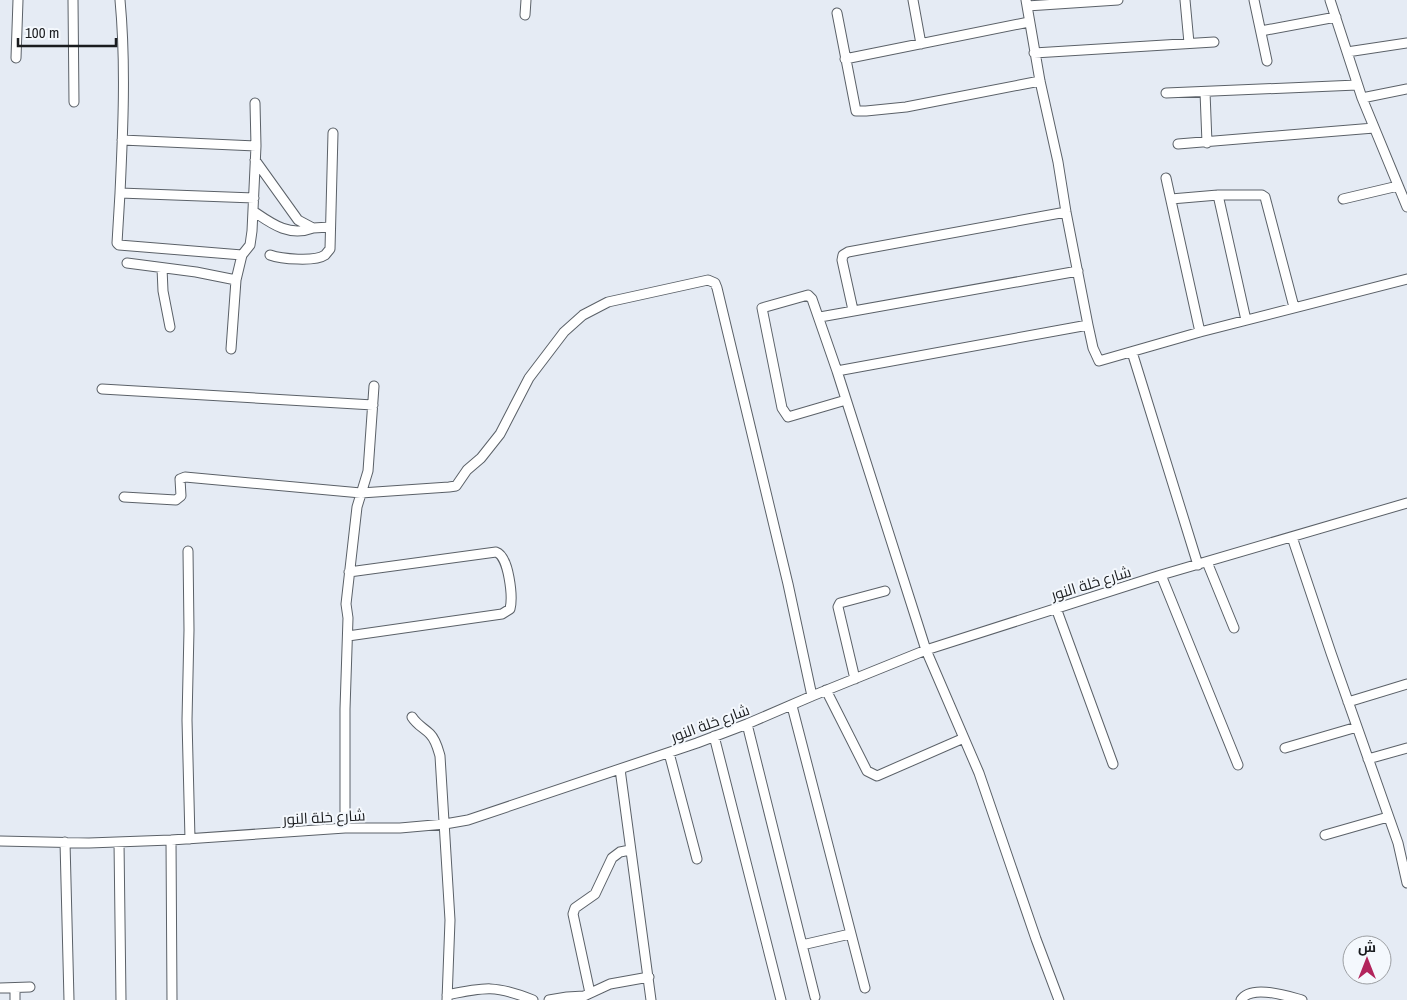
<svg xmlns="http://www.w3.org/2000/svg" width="1407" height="1000" font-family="'Archivo Narrow',Cairo,sans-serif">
<rect width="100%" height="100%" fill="#e5ebf4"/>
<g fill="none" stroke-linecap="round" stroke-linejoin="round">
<!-- minor casing -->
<g stroke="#5b6168" stroke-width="11">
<path id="minor" d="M73,0l1,102
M120,0c6,64 3,129 0,193l134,5
M913,0l8,44
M1026,0l14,81 18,81 8,50 22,113 5,23 6,13 101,-29 207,-53
M1185,0l4,43
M1254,0l13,61
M1330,0l32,98 45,109
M1027,6l91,-6
M837,13l19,98h10l40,-4 134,-26
M525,15l1,-15
M1261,31l75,-14
M1347,52l60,-9
M1034,53l180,-11
M16,58l2,-58
M845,59l184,-37
M1205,92l2,51
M1166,93l191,-8
M1362,98l45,-9
M122,140l134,6
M1178,144l196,-16
M255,160l43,60 15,8 17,-1
M1166,178l34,154
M120,193l-3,50 2,2 123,10
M1218,195l28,125
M1171,199l47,-4h44l3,2 29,110
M1343,199l55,-13
M253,211c19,13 36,26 60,17
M270,255c11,4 45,7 55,0 1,-1 4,-5 5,-6l3,-116
M127,263l69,9 40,8
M162,268l1,23 7,36
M853,310l-11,-50 1,-5 5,-3 218,-40
M820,317l258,-46
M231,349l5,-69 6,-25 8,-10 2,-14 4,-85 -1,-43
M1132,352l66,213
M837,371l251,-46
M102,389l271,16
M846,400l-58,17 -6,-9 -20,-100 46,-13 4,4 25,72 89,279 53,123 57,166 23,61
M124,497l52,3 5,-4 -1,-17 5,-2 176,16 88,-6 7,-1 11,-16 14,-12 19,-24 29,-56 35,-46 19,-17 25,-13 100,-22 7,3 2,5 71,296 24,112
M1292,537l39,116 67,190 9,40
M188,551l1,79 -2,90 3,119
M1207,562l27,66
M1161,575l77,190
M1056,608l57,156
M348,636l154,-22 8,-5c3,-12 -1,-53 -14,-57l-147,20
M855,679l-17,-72 2,-4 45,-12
M826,690l41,81 10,5 87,-38
M1348,702l59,-18
M792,706l73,282
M412,717c5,8 12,11 18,17 6,6 8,15 10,22l10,164 -3,80
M747,724l68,273
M714,736l67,264
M1285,748l72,-21
M669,753l28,106
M1368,759l39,-11
M620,769l31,231
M345,828v-119l3,-91 -2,-14 11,-97 11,-36 6,-85
M1325,835l63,-18
M171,840l1,160
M0,841l89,2 82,-3 174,-12h55l45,-4 23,-4 229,-77 50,-19 65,-28 114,-46 235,-75 246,-72
M65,842l4,158
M119,842l2,158
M802,945l48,-11
M0,988l30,-1
M590,993l-17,-79 2,-6 20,-14 17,-36 8,-6 10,-2
M447,995c38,-8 49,-10 86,5
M15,1000v-12
M549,1000l18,-3 17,-1 26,-12 39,-7
M1241,1000c10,-16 46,-4 61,0"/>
</g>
<!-- minor -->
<use href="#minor" stroke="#fff" stroke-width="9"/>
</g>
<g text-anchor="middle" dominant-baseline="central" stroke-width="4" stroke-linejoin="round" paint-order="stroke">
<!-- street labels -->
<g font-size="15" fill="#1a1c1f" stroke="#f4f8fd">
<text transform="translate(1091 583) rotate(-17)">شارع خلة النور</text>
<text transform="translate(710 723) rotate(-20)">شارع خلة النور</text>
<text transform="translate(324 817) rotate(-3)">شارع خلة النور</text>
</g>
</g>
<!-- north arrow -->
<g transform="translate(1367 960)"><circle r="24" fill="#f4f8fd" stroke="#9da0a4"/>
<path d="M0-4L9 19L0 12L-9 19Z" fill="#b2245c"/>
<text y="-8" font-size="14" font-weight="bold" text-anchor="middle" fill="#1a1c1f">ش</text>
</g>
<!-- scale -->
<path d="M18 38v8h98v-8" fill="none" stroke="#1a1c1f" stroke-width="2.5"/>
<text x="25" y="38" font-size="15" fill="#1a1c1f" stroke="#f4f8fd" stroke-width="4" paint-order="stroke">100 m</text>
</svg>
